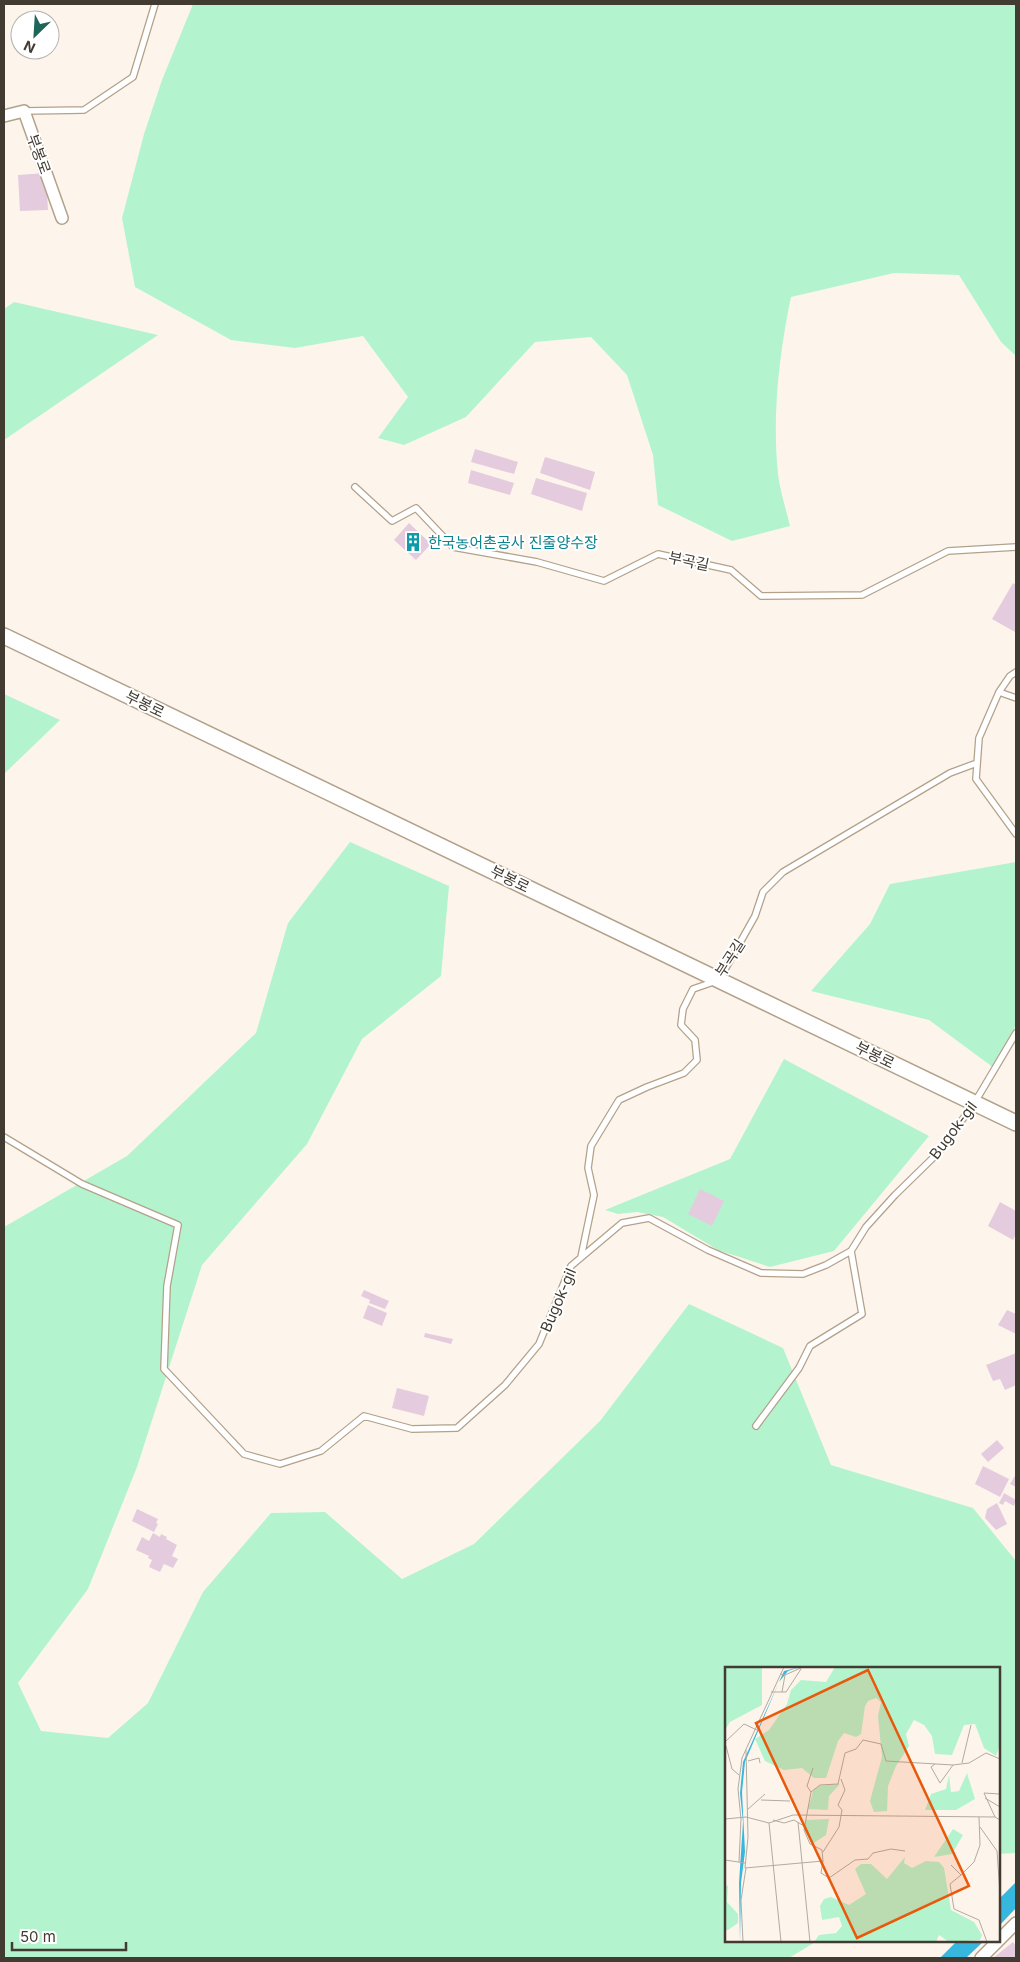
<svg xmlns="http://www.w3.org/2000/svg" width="1020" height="1962" font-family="Inter,'Noto Sans KR',sans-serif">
<rect width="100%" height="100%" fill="#fdf5ec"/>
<!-- green -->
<path fill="#b3f4ce" d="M193,4h823v352l-15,-14 -42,-67 -65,-2 -103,24c-12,58 -19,118 -13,177 2,17 8,35 12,52l-58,15 -74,-36 -5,-50 -26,-80 -36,-38 -56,5 -69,75 -62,28 -26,-7 30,-41 -45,-61 -68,12 -64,-8 -96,-53 -13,-69 22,-84 18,-54z
M14,302l144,33 -154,105v-131z
M4,694l56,26 -56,54z
M350,842l99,44 -8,90 -79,63 -55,105 -105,121 -65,202 -49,122 -70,94 23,48 67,7 40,-35 55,-111 68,-79 54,-1 77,67 72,-35 126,-123 89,-117 94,44 48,117 142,43 43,53v292l-17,1v-186h-273v273h91l-28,17h-785v-731l123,-71 129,-123 32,-110z
M1016,862v163l-22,43 -65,-48 -118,-29 59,-67 20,-40z
M784,1059l145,77 -95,115 -64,16 -52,-17 -55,-33 -26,-5 -19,2 -13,-4 125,-51z"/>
<!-- water -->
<path fill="#38b7de" d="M1016,1882v26l-17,18v-27z
M957,1941h27l-18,17h-26z"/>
<!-- building -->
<path fill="#e4cbde" d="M46,173l2,37 -28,1 -2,-36z
M475,449l43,13 -4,12 -43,-12z
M545,457l50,15 -5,18 -50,-17z
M471,470l43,13 -4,12 -42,-12z
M536,478l51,15 -5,18 -51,-17z
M409,523l22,21 -15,16 -22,-20z
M1013,583l3,2 -1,47 -23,-13z
M700,1189l24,12 -12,25 -24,-12z
M1000,1202l16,9v23l-3,6 -25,-14z
M364,1290l25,11 -4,8 -16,-6 1,-3 -9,-4z
M368,1305l19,8 -5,13 -19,-8z
M1007,1310l9,4v20l-18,-9z
M425,1333l28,6 -2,5 -27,-7z
M1016,1353v32l-11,5 -5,-11 -7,2 -7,-16z
M397,1388l32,8 -5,20 -32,-8z
M997,1440l7,8 -16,14 -7,-8z
M983,1466l26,13 -9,18 -25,-13z
M1016,1474v13l-6,-3z
M1004,1493l12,7 -2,6 -9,-5 -2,4 -4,-2z
M997,1503l10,21 -11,6 -11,-12 2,-9z
M137,1509l21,10 -2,4 2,1 -4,8 -22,-11z
M153,1533l7,4 1,-3 6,3 -1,2 11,6 -5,11 6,3 -5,9 -9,-4 -4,8 -11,-5 3,-7 -4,-2 1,-2 -13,-6 6,-13 7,4z
M1013,1942l3,4v12h-23z"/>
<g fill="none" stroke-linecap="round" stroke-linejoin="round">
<!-- service casing -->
<g stroke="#b3a18a" stroke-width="8">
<path id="service" d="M24,111l60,-1 49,-33 22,-73
M355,487l37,34 24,-13 37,39 84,15 67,19 54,-27 73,16 30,26 101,-1 86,-44 68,-4
M999,692l11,-16 6,-4
M1016,698l-17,-6 -20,46 -3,41 40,55
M4,1137l78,47 96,41 -11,61 -3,83 80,85 36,10 41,-13 43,-35 48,13 45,-1 48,-43 34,-41 32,-78 51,-43 27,-5 59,32 53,23 42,1 23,-9 25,-14 15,-24 29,-32 44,-43 36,-50 41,-69
M581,1257l13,-62 -6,-27 3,-22 28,-46 28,-13 37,-14 13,-13 -2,-20 -14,-15 2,-16 10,-20 26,-9 36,-64 8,-24 20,-20 167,-99 27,-10
M756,1426l43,-58 11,-22 52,-32 -11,-63"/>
</g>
<!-- minor casing -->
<g stroke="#b3a18a" stroke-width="14">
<path id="minor" d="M4,116l20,-5 38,107
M999,1940l17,-17
M981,1958l17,-17"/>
</g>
<!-- tertiary casing -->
<g stroke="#b3a18a" stroke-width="18">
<path id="tertiary" d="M4,636l1012,487"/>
</g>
<!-- service -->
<use href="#service" stroke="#fff" stroke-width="5.5"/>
<!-- minor -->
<use href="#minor" stroke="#fff" stroke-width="11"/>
<!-- tertiary -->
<use href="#tertiary" stroke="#fff" stroke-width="15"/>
</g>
<!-- icons -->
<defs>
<g id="building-bare" transform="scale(1.5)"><path d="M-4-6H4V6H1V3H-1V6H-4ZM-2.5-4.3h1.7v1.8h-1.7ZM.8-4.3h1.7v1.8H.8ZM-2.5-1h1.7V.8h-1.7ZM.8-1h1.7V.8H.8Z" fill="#0f9aa8" stroke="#fff" stroke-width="2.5" paint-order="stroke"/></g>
</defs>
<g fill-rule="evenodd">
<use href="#building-bare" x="413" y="542"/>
</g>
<g text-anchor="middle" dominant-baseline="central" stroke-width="4" stroke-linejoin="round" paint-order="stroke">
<!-- street labels -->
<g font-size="15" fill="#423b31" stroke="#fff">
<text transform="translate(39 154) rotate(70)">부봉로</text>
<text transform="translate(689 561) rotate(12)">부곡길</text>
<text transform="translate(145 704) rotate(26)">부봉로</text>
<text transform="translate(510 879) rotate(26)">부봉로</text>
<text transform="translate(730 958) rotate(-57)">부곡길</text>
<text transform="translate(875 1055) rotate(26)">부봉로</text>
<text transform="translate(953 1130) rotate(-53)">Bugok-gil</text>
<text transform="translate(558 1300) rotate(-67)">Bugok-gil</text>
</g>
<!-- culture labels -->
<g font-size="15" fill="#0d838f" stroke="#fff" text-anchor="start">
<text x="428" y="542">한국농어촌공사 진줄양수장</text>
</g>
</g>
<!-- overview -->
<g transform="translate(725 1667)">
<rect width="275" height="275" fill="#fdf5ec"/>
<path d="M0,0h37v38l-32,17 -5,8zM110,0h165v78l-4,11 -12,-8 -9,-24 -11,1 -12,30 -17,-1 -3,-18 -8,-11 -10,-5 -8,14 3,12 -13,20 -8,20 -1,25 -13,1 -4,-11 12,-44 -4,-41 3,-14 -5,-4 -8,3 -3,5 -4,28 -5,3 -12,-4 -6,8 -12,37h-12l-12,-10 -18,2 -19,-9 -10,-22 14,-9 18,-26 4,-14 10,-10 25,2zM242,106l8,26 -19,11h-31l6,-16 15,-5 3,-14 2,17 8,-1zM115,117l-11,12 -1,14 -20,-1 5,-18 6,-5zM104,152l-3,16 -14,9 -8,-14 1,-10zM228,162l10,6 -11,19 -18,3zM180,190l-1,6 8,5 14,-7 13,1 5,6 7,42 23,12 8,13 -2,5 -31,2 -10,-7 -3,7h-122l5,-7 17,-2 6,-7 -3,-9 -17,3 -2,-14 4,-7 7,-2 18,8 17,-11 -11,-25 6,-5h10l16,15zM0,218l3,1 -1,16 11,12v9l-10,7h-3z" fill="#b3f4ce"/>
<path d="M75,0l-12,4 -9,11 -34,80 -3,30 3,60 -4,31 -1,59 -1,-59 4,-61 -3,-29 3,-31 41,-91z" fill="#38b7de"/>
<path fill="none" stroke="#b2aba1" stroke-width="1" d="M55,7l5,1 18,-8M46,25h15l15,-23M57,25l3,-17M0,75l19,-18 13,6M1,79l6,23 7,6M21,83l2,87 -3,31 78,-7 -1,-11 -12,-6 -6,-14 7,-38 9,-7 18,-1 7,-31 11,-4 7,-9 18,4 5,17 67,4 16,-2 17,-10 14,6M23,94l11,-3 1,5M237,96l9,-38M210,97l-4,3 9,16 13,-18M86,125l-4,-6 6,-18M275,127l-16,-1 11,24 5,3M260,131l15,9M36,133l29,1M22,143l18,-16M0,152l21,-2 23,6M48,153l11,3 10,-3 10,6M73,155l12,120M44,156l24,-8 202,2M44,156l12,119M255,160l17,24 3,42M98,185l16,-25 3,-17 -4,-5 7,-15 -4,-11M0,193l20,3M98,194l-2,12 8,5 26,-18 13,-1 5,-6 18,-4 14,2M14,195l2,-43 -3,-30 4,-31 42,-91M226,198l10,10 13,-13 6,-17 -1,-28M236,208l-11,9 4,25 25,11 8,22M18,275l-2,-42 5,-32"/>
<path fill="#e8590c" fill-opacity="0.15" stroke="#e8590c" stroke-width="2.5" d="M143,3l101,216 -112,52 -101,-215z"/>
<rect width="275" height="275" fill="none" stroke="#423b31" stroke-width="2.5"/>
</g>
<!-- border -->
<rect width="1020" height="1962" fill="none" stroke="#423b31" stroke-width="10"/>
<!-- north arrow -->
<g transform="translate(35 35) rotate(205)"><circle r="24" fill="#ffffff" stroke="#b3b1ad"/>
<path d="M0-4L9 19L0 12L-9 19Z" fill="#1f665a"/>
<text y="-8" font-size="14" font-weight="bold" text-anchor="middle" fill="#423b31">N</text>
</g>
<!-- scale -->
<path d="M12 1942v8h114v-8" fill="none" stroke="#423b31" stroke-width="2.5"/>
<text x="20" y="1942" font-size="15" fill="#423b31" stroke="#ffffff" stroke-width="4" paint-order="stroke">50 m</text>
</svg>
